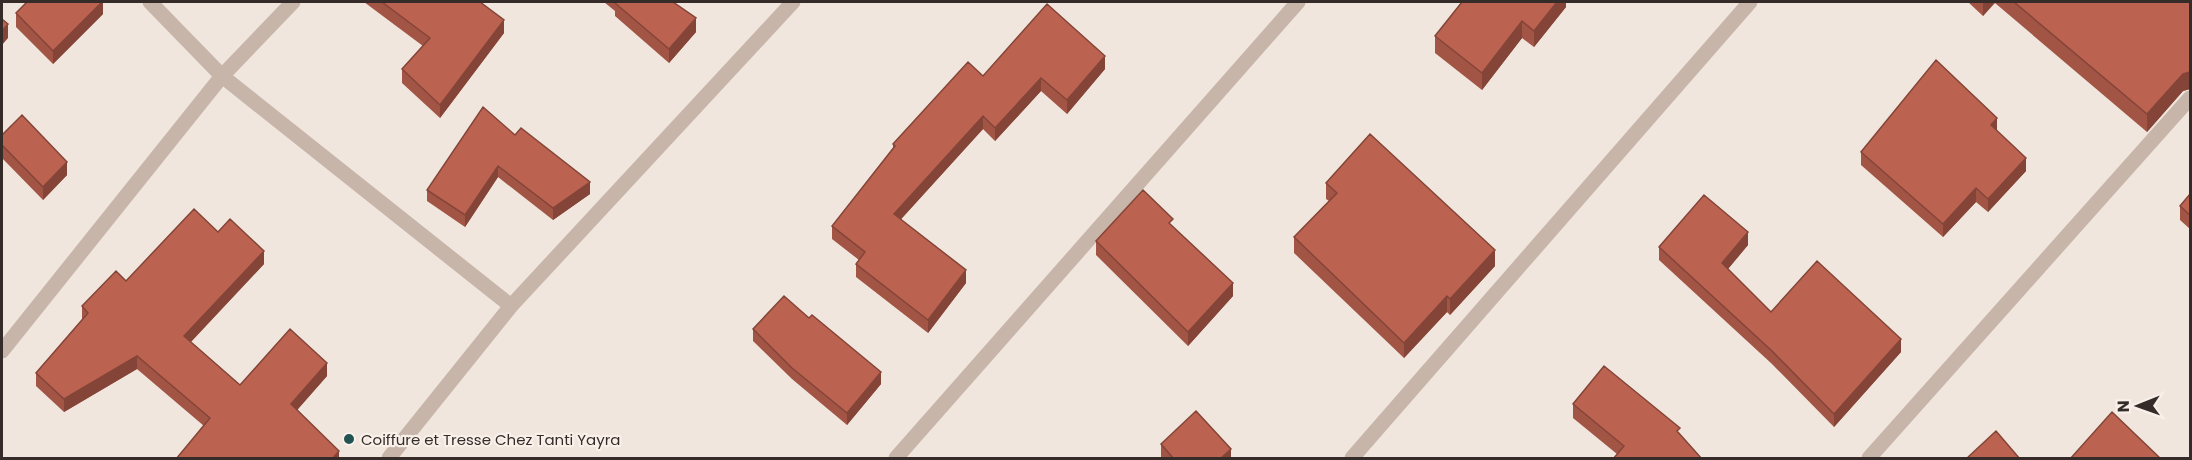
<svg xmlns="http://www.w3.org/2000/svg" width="2192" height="460" font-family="Poppins,sans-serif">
<rect width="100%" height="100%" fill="#f0e6dd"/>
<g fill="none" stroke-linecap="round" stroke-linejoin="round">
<!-- street -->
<path stroke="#c7b5aa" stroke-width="15" d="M150,2l72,74 289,230
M2,351l220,-275 71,-74
M389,458l122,-152 282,-304
M896,458l402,-456
M1352,458l398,-456
M1869,458l321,-360"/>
</g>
<!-- wall -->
<path fill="#a25445" d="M103,2v12l-50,50 -37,-37v-14z
M364,2h116l24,31 -64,85 -38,-35v-14l21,-23z
M604,2h69l23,30 -27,31 -54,-47v-5z
M1566,2v5l-32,40 -12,-9 -40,52 -47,-37v-17z
M1968,2h222v87l-7,2 -36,41 -152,-129 -12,13z
M1105,69l-38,45 -26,-23 -46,50 -12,-12 -82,90 65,64 -38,50 -72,-56v-13l3,-4 -27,-21v-13l61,-78v-4l90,-68z
M1997,131l29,40 -38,41 -12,-10 -33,35 -82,-72v-13z
M2,135l65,40 -24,25 -41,-42z
M515,135l75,59 -37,26 -55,-43 -33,50 -38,-26v-11z
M1326,183l169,83 -45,49 -3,-3 -43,46 -110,-105v-16l35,-36 -3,-2z
M2190,194v35l-10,-9v-14z
M1173,227l60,69 -45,50 -92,-91v-14z
M218,232l46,32 -73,78 49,43 87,-9 -30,34 42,49 -135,-33 -67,-57 -73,43 -28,-26v-13l46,-53v-14l44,-25z
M1748,245l-20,24 43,43 130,40 -67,75 -62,-63 -113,-104v-13z
M753,329l128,55 -34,41 -55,-46 -39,-38z
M1573,404l107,31 -63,19 -44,-36z
M1161,444l70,15h-70z"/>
<!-- shaded-wall -->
<path fill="#844538" d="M102,2h1v12l-50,50v-13z
M1557,2h9v5l-32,40v-16z
M1983,2h12l-12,14z
M696,18v14l-27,31v-14z
M504,20v13l-64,85v-13z
M1522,21v17l-40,52v-17z
M8,24v14l-6,7v-14z
M1105,56v13l-38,45v-14z
M2190,72v17l-7,2 -36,41v-18l36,-40z
M1041,78v13l-46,50v-13z
M983,116v13l-89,98v-13z
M1997,118v14l-6,-7z
M2026,158v13l-38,41v-13z
M67,162v13l-24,25v-13z
M498,166v11l-33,50v-12z
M590,182v12l-37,26v-12z
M1976,188v14l-33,35v-13z
M1748,232v13l-26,31v-13z
M1495,250v16l-45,49v-16z
M264,251v13l-80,85v-13z
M966,270v13l-38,50v-13z
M1233,283v13l-45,50v-14z
M1447,296v16l-43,46v-15z
M1901,339v13l-67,75v-13z
M137,356v13l-73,43v-13z
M327,363v13l-36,41v-13z
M881,372v12l-34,41v-12z
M1231,449v10h-11z
M339,451v8h-7z"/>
<!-- building -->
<path fill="#bc6250" stroke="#844538" stroke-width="1.5" d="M27,2h75l-49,49 -37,-38z
M382,2h98l24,18 -64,85 -38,-36 28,-31z
M615,2h58l23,16 -27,31 -54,-46z
M1462,2h95l-23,29 -12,-10 -40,52 -47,-37z
M2014,2h176v70l-7,2 -36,40z
M1047,4l58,52 -38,44 -26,-22 -46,50 -12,-12 -89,98 72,56 -38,50 -72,-56 9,-12 -33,-26 63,-80 -2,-2 75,-82 15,14z
M2,19l6,5 -6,7z
M1936,60l61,58 -6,7 35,33 -38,41 -12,-11 -33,36 -82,-72z
M483,107l32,28 6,-7 69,54 -37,26 -55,-42 -33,49 -38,-25z
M22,115l45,47 -24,25 -41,-42v-10z
M1370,134l125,116 -45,49 -3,-3 -43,47 -110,-106 43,-44 -11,-10z
M1143,190l30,29 -4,4 64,60 -45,49 -92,-91z
M2190,194v21l-10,-9z
M1704,195l44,37 -26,31 49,49 46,-51 84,78 -67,75 -62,-63 -113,-104z
M194,209l24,23 12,-13 34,32 -80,85 56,49 50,-56 37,34 -36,41 48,47 -7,8h-156l34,-41 -73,-62 -73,43 -28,-26 52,-60 -6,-7 34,-35 10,10z
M784,296l25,22 3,-3 69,57 -34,41 -55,-45 -39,-39z
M1604,366l76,62 -3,3 25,28h-89l11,-13 -51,-42z
M1196,411l35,38 -11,10h-46l-13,-15z
M2112,412l49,47h-91z
M1996,431l24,28h-54z"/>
<!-- markers -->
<circle fill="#225353" stroke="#f8f0e9" stroke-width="2" cx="349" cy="439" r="6"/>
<g text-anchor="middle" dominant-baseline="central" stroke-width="4.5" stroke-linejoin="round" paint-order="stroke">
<!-- poi labels -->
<g font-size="15" fill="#352c29" stroke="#f8f0e9" text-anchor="start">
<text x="361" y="439">Coiffure et Tresse Chez Tanti Yayra</text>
</g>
</g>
<!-- border -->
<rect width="2192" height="460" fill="none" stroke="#352c29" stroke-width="6"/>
<!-- north arrow -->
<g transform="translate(2138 406) rotate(269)" stroke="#f8f0e9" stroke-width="4.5" paint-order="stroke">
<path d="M0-4.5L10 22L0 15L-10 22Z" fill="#352c29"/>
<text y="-9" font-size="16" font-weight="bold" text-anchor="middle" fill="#352c29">N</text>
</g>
</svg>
